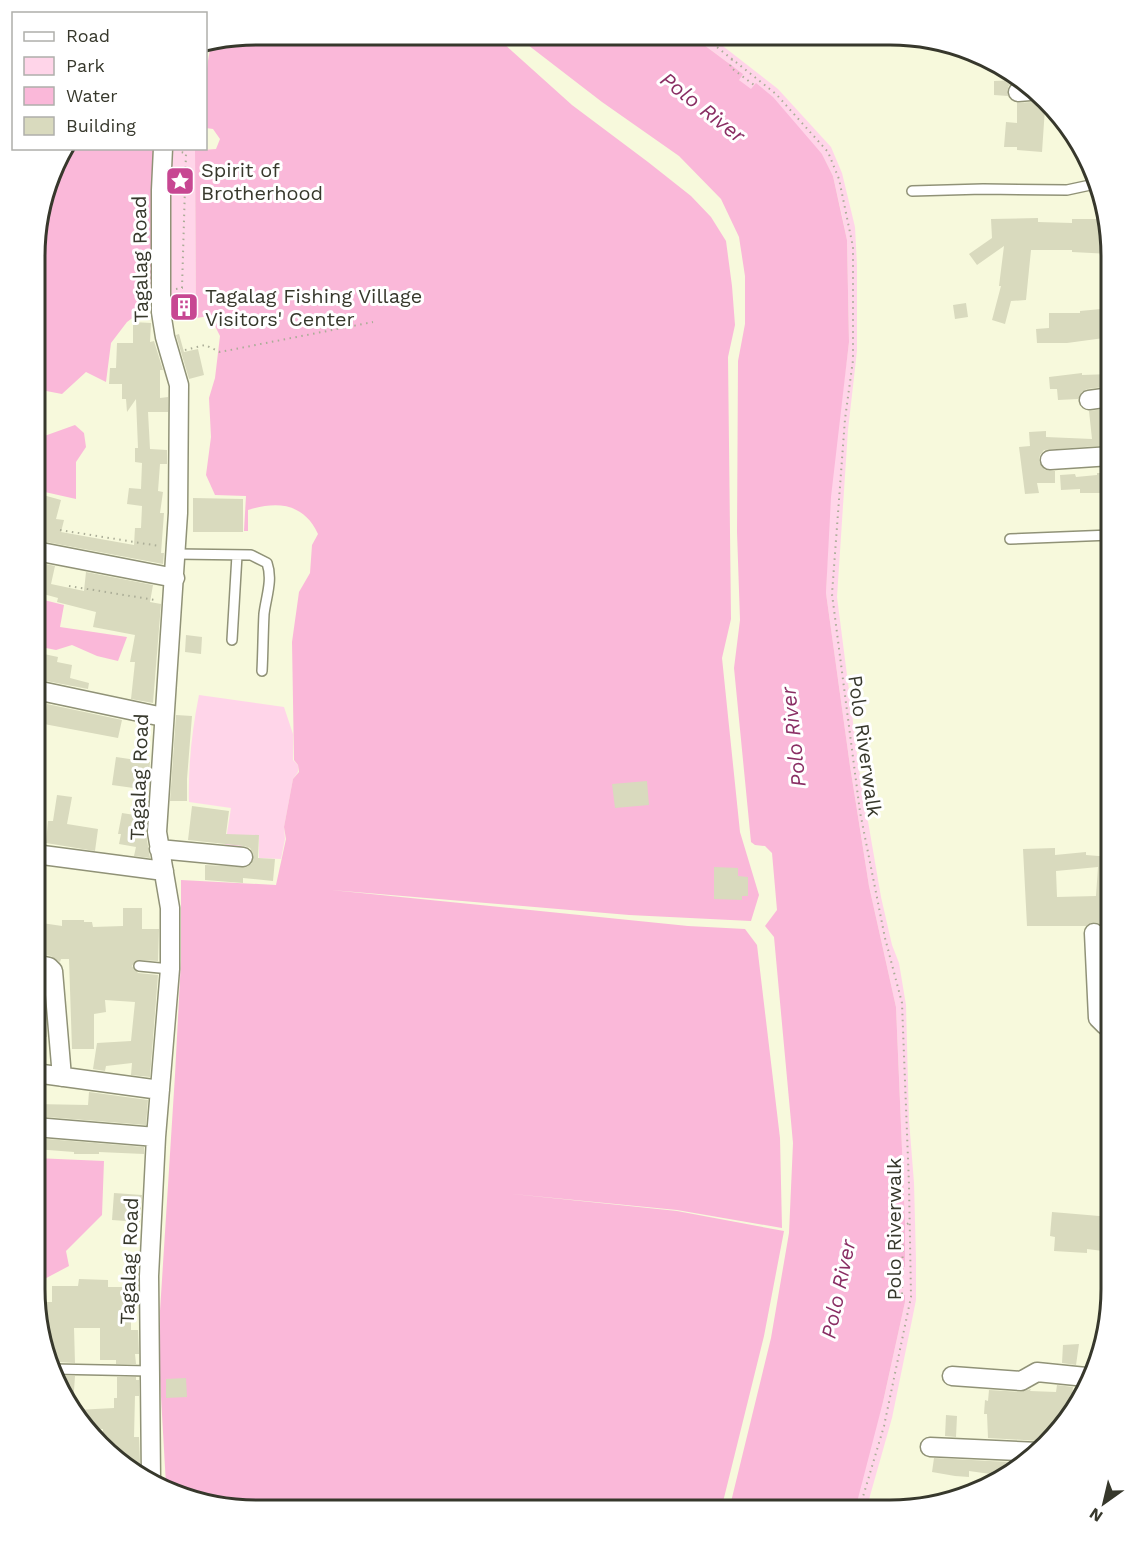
<svg xmlns="http://www.w3.org/2000/svg" width="1146" height="1545" font-family="'Work Sans',sans-serif">
<rect width="100%" height="100%" fill="#f7f9dc"/>
<!-- green -->
<path fill="#ffd5e9" d="M685,36h25l68,53 53,58 11,26 13,54 2,38v86l-9,79 -11,167 22,172 22,128 11,48 7,18 7,42 3,115 5,63 2,77v40l-4,20 -20,98 -26,92h-15l32,-108 22,-100v-7l-14,-1 1,-27h7l1,-43 5,-4 -9,-213 -27,-121 -19,-120 -24,-173 2,-55 -3,-6 24,-190 -2,-102 -5,-24 -9,-40 -11,-22 -83,-74 -12,-14 1,-3 -21,-16z
M168,149h27l1,169 -27,1z
M199,695l85,12 9,27v26l5,5v7l-5,7 -9,48 1,12 -4,20 -22,-1v-23h-16l-2,18 -17,-1 7,-44 -42,-6c-1,-36 3,-72 10,-107z"/>
<!-- water -->
<path fill="#fab8d9" d="M256,35h238l78,70 76,57 43,34 20,21 15,24 6,45 3,39 -7,32 3,262 -9,39 18,174 19,63 -8,26 -122,-6 -298,-25 357,36 57,3 12,16 23,193 2,90 -105,-18 -173,-17 173,18 107,20 -20,105 -43,174 -493,-1 -62,-24 -6,-106v-68l15,-236 6,-115v-80l95,5 10,-46 -2,-12 9,-48 6,-7 -1,-7 -4,-5 -2,-118 7,-50 11,-19 2,-28 6,-11c-14,-31 -41,-33 -70,-24v21h-4l2,-35 -31,-1 -9,-20 5,-38 -2,-39 6,-20 5,-42 -10,-20 -14,2 -1,-169 8,1 13,-1 4,-10 -7,-10 -7,-1c0,-29 -2,-58 6,-86z
M515,35l177,1 51,38 -4,6 12,9 5,-6 17,14 49,57 11,22 14,64 2,102 -18,155 -5,96 24,173 19,120 27,121 9,213v47h-13l-1,27 14,1v7l-22,100 -28,108h-126l42,-172 18,-105 4,-90 -19,-206 -9,-11 12,-16 -5,-57 -7,-7 -10,-1 -4,-3 -17,-174 6,-48 -3,-88 1,-171 7,-37v-48l-6,-39 -18,-38 -42,-43 -77,-54z
M63,149h92l-5,156 -23,17 -16,21 -5,39 -20,-10 -24,22 -21,-4 -5,3v-166z
M75,425l9,8 2,14 -10,15v37l-40,-9v-51z
M36,598l28,7 -4,22 67,10 -9,24 -21,-5 -25,-11 -16,5 -20,-4z
M35,1158l69,3 -2,54 -36,36 3,15 -34,18z"/>
<!-- building -->
<path fill="#d9dabe" fill-rule="evenodd" d="M1020,80l-8,2 -4,5v9l-14,-1v-14z
M1037,99l8,9 -3,44 -25,-2v-3h-13l2,-25 11,1v-20l14,-1z
M1038,218v4l34,1v-4h31l8,35 -39,-2v-2h-41l-5,50 -15,1 -6,23 -13,-4 9,-34h-2l5,-40 -27,19 -8,-11 23,-16 -1,-19z
M177,299h14l-1,18 -14,-1z
M966,303l2,14 -13,2 -2,-14z
M1101,309l3,29 -37,5h-30l-1,-14 13,-1v-15h31v-2z
M133,322l18,1 -1,19 4,-1 9,29h-3v28l8,-1v15h-20l2,37 17,1v14h-7l-2,27 5,1 -3,21h4l-3,40h3l-1,11 -127,-24v-26l3,1 4,-20 18,5 -5,19 8,1 -3,12 73,13 1,-17h6l1,-22 -15,-2 2,-16 12,1 1,-26 -7,-1v-14h3l-2,-49 -9,13 -1,-13h-4v-15h-13l1,-16h6l1,-25h16z
M179,334l5,18 14,-3 6,26 -15,4 -13,-44z
M1082,373v2l29,-1v12l-24,3 -5,3 -4,7 -20,1 -1,-11h-7l-1,-12z
M1111,408v37l-67,5 -4,5 -1,6 6,9 10,1v12h-18l2,10 -14,1 -6,-47 11,-1 -1,-14 17,-1v6l46,2 -3,-28z
M1097,473h14v20h-31v-4l-19,1 -1,-15 15,-1 1,3 21,-2z
M193,498l50,1v33h-50z
M36,562l19,4 -4,18 33,7 2,-19 67,13 -3,17 11,2 -8,99 -22,-4 4,-37h-5l5,-27 -42,-8 3,-15 -39,-10 1,-4 -22,-6z
M186,635l16,2 -1,17 -16,-2z
M39,653l19,4 -1,5 15,3 -2,13 19,5 -1,6 -52,-10z
M47,704l75,16 -4,18 -74,-14z
M176,715l16,1 -5,63v22h-17z
M116,757l34,5 -2,28 -36,-5z
M647,781l2,24 -34,3 -3,-24z
M57,795l15,2 -5,27 31,5 -3,22 -49,-8 2,-22h5z
M192,806l37,5 -3,23 33,1 -1,23 17,1 -2,22 -30,-3v5l-38,-3v-15l42,2 5,-4 1,-10 -3,-5 -6,-2 -56,-6z
M122,813l25,4 -1,17 4,24 -16,-2 2,-9 -17,-3 2,-10h-3z
M1055,848v7l31,-3v3l25,2v68l-9,1 -8,-4 -8,4h-59l-4,-77zM1098,867l-2,29 -39,1 -1,-26z
M714,867l24,1v8l10,1v19h-6v4l-28,-1z
M123,908h19v21h17l-1,32 -21,-1 -5,6 6,7 20,2 -8,102 -19,-2 1,-12 -26,3 -1,5 -12,-2 4,-26 34,-2 4,-39 -30,-2 1,12 -12,2v35h-22l-3,-90h-8l-1,3 -9,-6 -16,-3v-31l27,4v-6h22v2h8l1,5 30,-1z
M35,976l7,1 5,60 -12,-2z
M89,1092l59,8 -2,25 -111,-9v-12l53,1z
M35,1138l109,9v7l-45,-2v2h-25v-2l-39,-3z
M114,1193l28,2 -2,27 -28,-2z
M1052,1212l59,5v35l-24,-3v4l-33,-2 1,-14 -5,-1z
M79,1279l29,1v7h30v19h-7v24h7l1,24h-4l1,10h-20v-4h-16v-32h-26l1,35 -17,-1v-3h-7l-14,-57h15v-16h26z
M1079,1344l-3,21 -14,-2 1,-18z
M61,1376h14l-2,29 -13,-15z
M117,1377h19v3h3v16h-4l-1,41h5l1,27h-15l-22,-25v-10h-8l-18,-19 37,-2v-10h3z
M186,1378l1,19 -21,1v-19z
M1057,1385l16,2 -3,22h5l-29,35 -6,-3 -52,-3 -1,-24h-3l1,-14 3,1 1,-11 31,2 11,-3 -1,2 26,1z
M946,1415l11,1 -1,21 -11,-1z
M934,1458l91,5 -20,13 -36,-5v6l-14,-1 -23,-4z"/>
<g fill="none" stroke-linecap="round" stroke-linejoin="round">
<!-- service casing -->
<g stroke="#909277" stroke-width="12">
<path id="service" d="M912,191l71,-2 84,1 28,-6
M1010,539l101,-4
M176,554l75,1 16,8c6,17 -1,34 -3,51 -1,19 -1,38 -2,57
M232,640l5,-85
M139,966l31,3
M1096,966h15
M53,1369l97,2"/>
</g>
<!-- minor casing -->
<g stroke="#909277" stroke-width="21">
<path id="minor" d="M1018,92l12,-1
M1089,400l22,-3
M1050,460l61,-4
M36,551l139,27
M36,690l127,27
M159,849l84,8
M35,854l129,17
M1094,933l4,85 7,7 6,1
M35,964l14,3 4,4 9,106
M35,1073l125,17
M35,1127l121,10
M952,1376l69,5 16,-9 49,5
M930,1447l109,5
M151,1480l-2,-204 7,-139 14,-168v-61l-13,-76 21,-319 1,-128 -14,-48 -4,-25v-122l2,-42"/>
</g>
<!-- path -->
<path stroke="#abad97" stroke-width="2" stroke-dasharray="1.5 4.5" stroke-linecap="butt" d="M703,36l73,58 52,58 11,27 14,68v113l-8,59 -13,175 28,218 25,126 17,65 7,182 2,112 -27,129 -25,84
M732,59l-2,8 24,18
M176,289l6,-1 4,-135 -6,-1
M185,350l20,-5 15,7 153,-30
M60,530l99,16
M69,586l86,14
M902,1294l1,-67 7,-5"/>
<!-- service -->
<use href="#service" stroke="#fff" stroke-width="9"/>
<!-- minor -->
<use href="#minor" stroke="#fff" stroke-width="18"/>
</g>
<!-- icons -->
<defs>
<g id="sight-square" transform="scale(1.5)"><rect x="-9" y="-9" width="18" height="18" rx="4" fill="#c74792" stroke="#fff"/><path d="M0-6L1.8-2.2L6-1.7L2.9 1.2L3.7 5.4L0 3.3L-3.7 5.4L-2.9 1.2L-6-1.7L-1.8-2.2Z" fill="#fff"/></g>
<g id="building-square" transform="scale(1.5)"><rect x="-9" y="-9" width="18" height="18" rx="4" fill="#c74792" stroke="#fff"/><path d="M-4-6H4V6H1V3H-1V6H-4ZM-2.5-4.3h1.7v1.8h-1.7ZM.8-4.3h1.7v1.8H.8ZM-2.5-1h1.7V.8h-1.7ZM.8-1h1.7V.8H.8Z" fill="#fff"/></g>
</defs>
<g fill-rule="evenodd">
<use href="#sight-square" x="180" y="181"/>
<use href="#building-square" x="184" y="307"/>
</g>
<g text-anchor="middle" dominant-baseline="central" stroke-width="6" stroke-linejoin="round" paint-order="stroke">
<!-- poi labels -->
<g font-size="20" fill="#37382c" stroke="#fff" text-anchor="start">
<text x="201" y="170">Spirit of<tspan x="201" dy="23">Brotherhood</tspan></text>
<text x="205" y="296">Tagalag Fishing Village<tspan x="205" dy="23">Visitors' Center</tspan></text>
</g>
<!-- street labels -->
<g font-size="20" fill="#37382c" stroke="#fff">
<text transform="translate(140 259) rotate(-91)">Tagalag Road</text>
<text transform="translate(865 746) rotate(82)">Polo Riverwalk</text>
<text transform="translate(139 777) rotate(-88)">Tagalag Road</text>
<text transform="translate(894 1229) rotate(-90)">Polo Riverwalk</text>
<text transform="translate(129 1261) rotate(-88)">Tagalag Road</text>
</g>
<!-- water labels -->
<g font-size="21" font-style="italic" fill="#8a2e64" stroke="#fff">
<text transform="translate(703 107) rotate(38)">Polo River</text>
<text transform="translate(793 737) rotate(-96)">Polo River</text>
<text transform="translate(838 1289) rotate(-78)">Polo River</text>
</g>
</g>
<!-- crop -->
<path d="M0 0H1146V1545H0ZM256 45H890A211 211 0 0 1 1101 256V1289A211 211 0 0 1 890 1500H256A211 211 0 0 1 45 1289V256A211 211 0 0 1 256 45Z" fill="#fff" fill-rule="evenodd"/>
<path fill="none" stroke="#37382c" stroke-width="3" d="M256 45H890A211 211 0 0 1 1101 256V1289A211 211 0 0 1 890 1500H256A211 211 0 0 1 45 1289V256A211 211 0 0 1 256 45Z"/>
<!-- legend -->
<rect x="12" y="12" width="195" height="138" fill="#ffffff" stroke="#afafab" stroke-width="1.5"/>
<rect x="24" y="32" width="30" height="9" fill="#ffffff" stroke="#afafab" stroke-width="1.5"/>
<text x="66" y="42" font-size="18" fill="#37382c">Road</text>
<rect x="24" y="57" width="30" height="18" fill="#ffd5e9" stroke="#afafab" stroke-width="1.5"/>
<text x="66" y="72" font-size="18" fill="#37382c">Park</text>
<rect x="24" y="87" width="30" height="18" fill="#fab8d9" stroke="#afafab" stroke-width="1.5"/>
<text x="66" y="102" font-size="18" fill="#37382c">Water</text>
<rect x="24" y="117" width="30" height="18" fill="#d9dabe" stroke="#afafab" stroke-width="1.5"/>
<text x="66" y="132" font-size="18" fill="#37382c">Building</text>
<!-- north arrow -->
<g transform="translate(1104 1503) rotate(214)" stroke="#ffffff" stroke-width="4.5" paint-order="stroke">
<path d="M0-4.5L10 22L0 15L-10 22Z" fill="#37382c"/>
<text y="-9" font-size="16" font-weight="bold" text-anchor="middle" fill="#37382c">N</text>
</g>
</svg>
